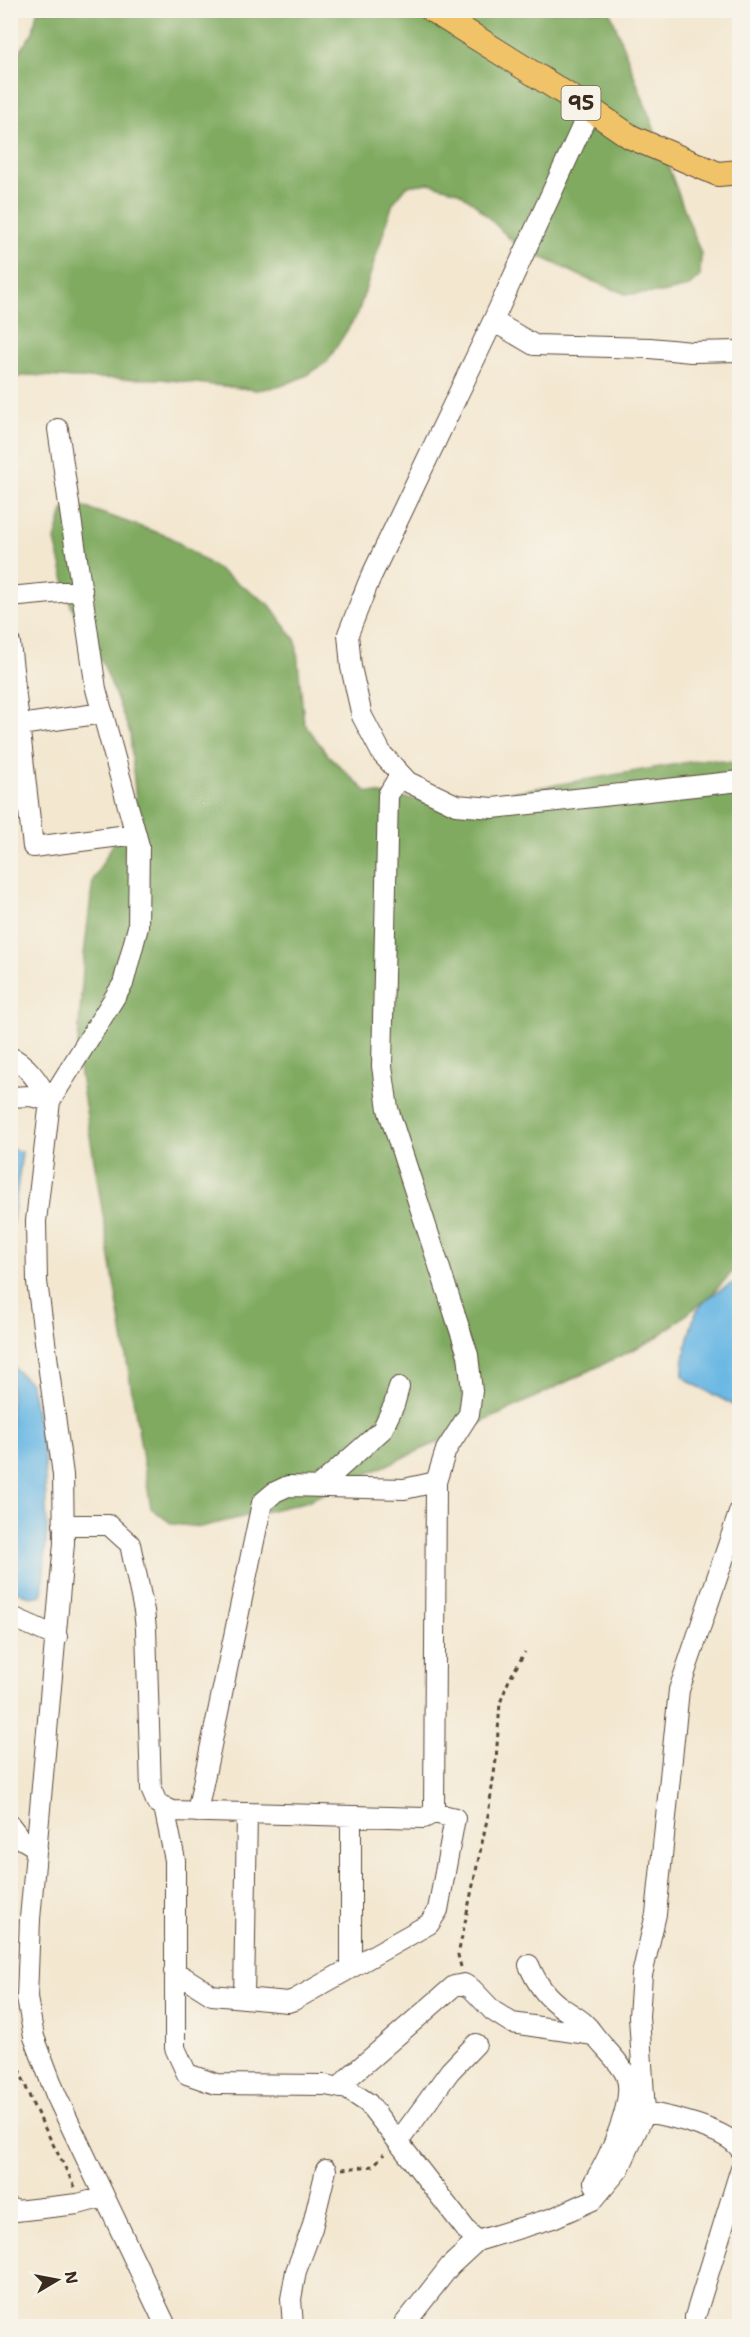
<svg xmlns="http://www.w3.org/2000/svg" width="750" height="2337" font-family="'Shantell Sans',sans-serif">
<rect width="100%" height="100%" fill="#f7f3e8"/>
<filter id="ink" filterUnits="userSpaceOnUse"><feTurbulence type="fractalNoise" baseFrequency=".0167" numOctaves="2"/><feDisplacementMap in="SourceGraphic" scale="12" xChannelSelector="R" yChannelSelector="G"/><feConvolveMatrix kernelMatrix="1 2 1 2 8 2 1 2 1" color-interpolation-filters="sRGB"/></filter>
<filter id="wash" filterUnits="userSpaceOnUse"><feTurbulence type="fractalNoise" baseFrequency=".008" numOctaves="4" result="noise"/><feDisplacementMap in="SourceGraphic" scale="24" xChannelSelector="R" yChannelSelector="G"/><feGaussianBlur stdDeviation="1.35" result="paint"/><feColorMatrix in="noise" values="0 0 0 0 0 0 0 0 0 0 0 0 0 0 0 0 0 1.4 0 .05"/><feComposite in="paint" operator="in"/></filter>
<g filter="url(#wash)">
<rect width="100%" height="100%" fill="#f3e7d0"/>
<!-- forest -->
<path fill="#80aa61" stroke="#5e6a40" stroke-width="1.5" d="M37,11h573l91,243 -1,22 -12,11 -26,6 -36,1 -41,-16 -69,-33 -41,-41 -18,-13 -28,-8 -22,3 -14,17 -35,110 -31,49 -22,14 -24,10 -24,4 -96,-11 -87,-1 -44,-3 -19,3v-314l22,-32z
M78,505l92,32 100,68 26,36 8,82 23,31 40,38 60,9 56,-4 224,-38 27,4 5,4v498l-30,32 -54,42 -155,75 -195,88 -104,25 -29,-3 -21,-16 -74,-452 7,-101 9,-75 43,-77 -6,-70 -26,-67 -33,-60 -16,-66 8,-30z"/>
<!-- water -->
<path fill="#6ab8e4" stroke="#527181" stroke-width="1.5" d="M11,1149l11,3 -11,83 -1,-86z
M739,1280v128l-47,-25 -9,-7c-1,-16 7,-51 14,-65 9,-15 28,-24 42,-31z
M11,1359l4,10 16,15 13,71 3,74 -5,66 -12,2 -19,-9z"/>
</g>
<g filter="url(#ink)">
<g fill="none" stroke-linecap="round" stroke-linejoin="round">
<!-- minor casing -->
<g stroke="#574639" stroke-width="22">
<path id="minor" d="M590,109l-97,212 -124,260 -21,53 3,33 11,49 20,38 26,28 48,23 37,3 247,-27
M493,321l41,24 116,3 41,4 49,-1
M58,429l38,260 43,157 -1,81 -15,57 -73,117 -14,120 1,61 26,193 1,68 -34,376 -3,79 7,39 22,58 110,231
M10,597l72,-7
M10,643l23,204 103,-13
M20,725l83,-12
M400,775l-12,20 -6,271 6,43 80,246 4,36 -3,23 -23,36 -10,32 -2,331
M10,1057c18,7 30,28 40,44
M10,1097l21,-1 19,5
M318,1487l64,-57 12,-25 5,-18
M63,1525h46l21,19 14,67 2,18 5,160 6,14 15,8 252,7 10,-5 21,5 -17,92 -9,14 -135,76 -6,2 -76,-7 -38,-24
M10,1616l47,21
M164,1807l11,53v188l12,26 29,10 109,1 22,4 21,14 99,128 10,10
M197,1812l65,-309 13,-11 13,-6 116,3 32,-7
M351,1816v152
M10,1825l10,13 17,10
M529,1965c7,17 17,32 32,42 15,11 22,12 33,28
M244,1998l3,-185
M340,2088l8,-10 106,-92 10,-2 8,5 21,22 19,12 82,12c8,11 28,29 32,41 10,24 -18,84 -32,106l1,3
M645,2112c23,4 82,17 95,37
M398,2142l52,-71 26,-27
M10,2208l6,3 62,-7 26,-7
M293,2326l-2,-27 5,-28 16,-43 14,-58
M403,2326l47,-60 27,-25 76,-23 40,-18 26,-31 26,-57 -6,-96 3,-41 14,-61 23,-224 61,-180
M695,2326v-9l45,-146"/>
</g>
<!-- major casing -->
<g stroke="#574639" stroke-width="26">
<path id="major" d="M432,10l158,99 41,28 87,37 22,-2"/>
</g>
<!-- path -->
<path stroke="#574639" stroke-width="3" stroke-dasharray="4.5 4.5" stroke-linecap="butt" d="M461,1967l-3,-12 30,-140 8,-55 4,-57 9,-23 16,-28
M10,2044l22,59 43,84
M342,2169l31,-3 11,-12"/>
<!-- minor -->
<use href="#minor" stroke="#fff" stroke-width="20"/>
<!-- major -->
<use href="#major" stroke="#f1c369" stroke-width="24"/>
</g>
</g>
<g text-anchor="middle" dominant-baseline="central" stroke-width="6" stroke-linejoin="round" paint-order="stroke">
<!-- shield labels -->
<rect fill="#f7f3e8" stroke="#73665b" stroke-width="1.5" x="561.5" y="86" width="39" height="34" rx="4.5"/>
<g font-size="20" font-weight="bold" fill="#3b2a1e">
<text x="581" y="103">95</text>
</g>
</g>
<!-- margin -->
<rect width="750" height="2337" fill="none" stroke="#f7f3e8" stroke-width="36"/>
<!-- north arrow -->
<g transform="translate(57 2280) rotate(80)" stroke="#f7f3e8" stroke-width="4.5" paint-order="stroke">
<path d="M0-4.5L10 22L0 15L-10 22Z" fill="#3b2a1e"/>
<text y="-9" font-size="16" font-weight="bold" text-anchor="middle" fill="#3b2a1e">N</text>
</g>
</svg>
